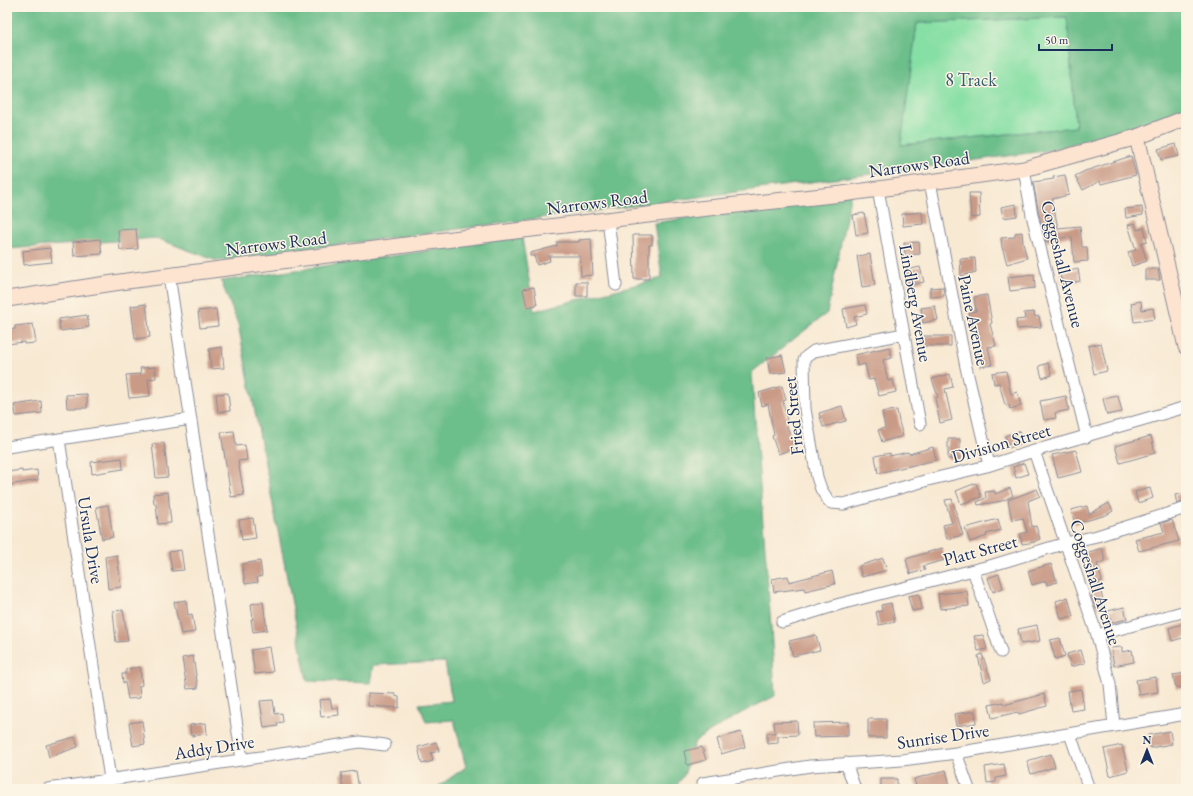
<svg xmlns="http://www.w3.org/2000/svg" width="1193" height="796" font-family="'EB Garamond',serif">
<rect width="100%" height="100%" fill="#fcf5e5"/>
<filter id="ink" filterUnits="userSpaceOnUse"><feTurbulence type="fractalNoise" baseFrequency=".025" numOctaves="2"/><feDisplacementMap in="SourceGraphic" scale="8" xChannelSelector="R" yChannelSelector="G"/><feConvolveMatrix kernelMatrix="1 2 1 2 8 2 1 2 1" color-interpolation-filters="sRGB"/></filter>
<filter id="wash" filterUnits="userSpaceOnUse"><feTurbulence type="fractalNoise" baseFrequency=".012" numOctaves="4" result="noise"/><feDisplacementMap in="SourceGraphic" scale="16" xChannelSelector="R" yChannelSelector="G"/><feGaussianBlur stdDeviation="0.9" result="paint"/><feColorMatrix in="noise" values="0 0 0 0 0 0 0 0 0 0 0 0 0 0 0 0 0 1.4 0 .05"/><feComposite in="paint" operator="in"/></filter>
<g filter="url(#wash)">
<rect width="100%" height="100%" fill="#f8e9d3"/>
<!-- green -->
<path fill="#86dfa4" stroke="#508781" d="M1067,17l9,110 -176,18 17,-122z"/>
<!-- forest -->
<path fill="#6cbe8a" stroke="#447674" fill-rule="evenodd" d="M7,7h1179v104l-134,39 -835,111 -61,-23 -149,11zM1067,17l9,110 -175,18 16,-122z
M851,193l-24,120 -75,59c6,108 18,216 23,324l-32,16 -48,29 -11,34 -10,14h-244l6,-1 30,-21 -12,-47 -28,2 -7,-18 33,-3 -7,-39 -72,3 -3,18 -63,-2 -69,-357 -17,-43 301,-44 12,74 128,-33 -8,-55z"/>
<g id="blocks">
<!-- building -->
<path fill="#c99a86" d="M1176,144l3,12 -18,4 -3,-11z
M1131,156l5,19 -35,9 -1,-3 -17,9 -8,-14 10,-5z
M1065,175l4,20 -17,4 6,29 22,-2 2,21h5l1,14 -14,1 -2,-24h-1l-1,-2 -24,6 -7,-28 -6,-32 21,-3 -1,-2z
M969,193h10l1,24 -9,1z
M1016,204l1,12 -14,2 -2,-11z
M1142,207l1,8 -17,3 -1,-9z
M922,212l1,12 -20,2 -1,-12z
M864,213l4,20 -12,2 -3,-20z
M1135,223l2,7 7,-2 3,13 -6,2 6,18 -15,5 -4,-14 8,-2 -8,-25z
M136,229l2,20 -18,1 -2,-20z
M1022,232l1,11 4,15 -20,6 -5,-17 -1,-9 14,-1v-4z
M633,235h19v10h-3v34h-15z
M100,239l2,15 -28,2 -1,-14z
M591,239l2,36 -12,1 -1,-20h-31l1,5 -13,4 -3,-9h-4v-3l27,-7v-4h22v-2z
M919,242l1,12 -15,1 -1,-12z
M50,248l2,14 -28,3 -1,-14z
M870,254l5,31 -13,2 -5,-31z
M975,258l1,14 -15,4 -1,-17z
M920,267l4,15 -14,3 -4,-15z
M1078,269l2,12 -18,4 -2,-12z
M1145,269h13l2,11h-15z
M1034,274l1,14 -25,3 -2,-14z
M576,282h11v14h-11z
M534,287l3,18 -10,2 -4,-18z
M943,287l1,9 -14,1v-9z
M987,295l5,28 -2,1 6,22 -8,1 4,18 -12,2 -4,-17 5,-1 -5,-23 -4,1 -3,-15 7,-1 -2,-14z
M1141,301l1,9 11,-2 2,11 -21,3 -3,-19z
M146,304l4,33 -15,2 -4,-33z
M865,305l2,9 -13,3 2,7 -10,3 -3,-18z
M935,306l3,14 -15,3 -2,-15z
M216,309l2,17 -18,2 -2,-17z
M1034,312l1,5 4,-1 2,11 -24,2 -1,-9 9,-1 -1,-6z
M87,315l2,12 -29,4 -1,-12z
M33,324l3,19 -12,1v-2l-17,2v-14l8,-1v-3z
M921,336h30v10h-30z
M1101,343l6,28 -13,3 -6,-28z
M222,347l2,21 -13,1 -2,-20z
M889,347l3,11 -9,2 5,21 5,-1 3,12 -17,4 -5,-17 -5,1 -4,-16 -8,2 -2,-11z
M782,355l4,17 -16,2 -3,-16z
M1048,363l4,12 -10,3 -3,-12z
M155,367l1,11 -8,1 2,17 -21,2 -3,-23 15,-1 -1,-6z
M1006,371l5,23 6,-2 4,14 -11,3 -1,-5 -4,1 -6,-22 -5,1 -2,-11z
M950,374l3,13 -8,2 7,31 -12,3 -5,-25 3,-1 -6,-18z
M782,386l4,14 -3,1 4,20h-2l10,27 -17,6 -6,-18 2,-1 -6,-31 -6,2 -3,-13z
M228,393l2,18 -12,1 -2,-18z
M87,394v14h-20l-1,-13z
M1066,396l3,14 -14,3 1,5 -12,2 -4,-19z
M1118,396l4,16 -15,3 -4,-16z
M41,401l1,12 -26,3 -2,-11z
M842,406l4,15 -23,6 -4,-14z
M897,410l2,12 4,14 -21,6 -4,-12 7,-2 -3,-16z
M234,431l2,15 9,-1 2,15 -9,1 6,34 -13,2 -10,-65z
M1019,431l4,12 -14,5 -4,-12z
M1151,436l4,17 -35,10 -5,-17z
M948,439h12v20h-12z
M164,443l4,34 -12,1 -4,-34z
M933,447l3,13 -58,13 -3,-17 15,-3v3l18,-4 1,2z
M1076,450l6,22 -24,6 -6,-23z
M122,458l1,11 -31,5 -1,-12z
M1024,463l4,11 -12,4 -3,-11z
M22,470v2l15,-2 1,10 -29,5 -2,-13z
M976,483l5,14 -20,7 -5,-13z
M1010,488l3,8 -11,5 -24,4 -1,-3 9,-4 -1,-6 10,-1v3z
M1150,488l3,10 -15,5 -3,-11z
M1037,489l3,7 -12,5 4,26 4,-1 4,13 -5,2v1l-13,2 -2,-10 7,-2 -4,-14 -11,2 -4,-20z
M168,492l3,31 -13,1 -2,-20h-2l-1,-10z
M1184,493l2,8 -9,3 -2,-9z
M952,499l11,36 -16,4 -4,-14 9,-2 -7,-23z
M1109,503l4,8 -7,4 -31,9 -4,-14 16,-4 2,8z
M108,505l5,32 -11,2 -6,-32z
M253,518l3,20 -14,2 -3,-20z
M998,519l3,11 -15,4 1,2 -17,6 -5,-14z
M1172,520l7,21 -40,10 -4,-12 29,-7 -3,-9z
M942,548l3,12 -22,6 2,4 -15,4 -4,-15z
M1102,548l3,13 -8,3 5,17 -4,1 7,25 -9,2 -5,-13 2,-1 -10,-41z
M181,550l3,20 -12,1 -3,-19z
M117,555l4,32 -13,2 -3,-32z
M883,558l4,12 -25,7 -3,-11z
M260,561l2,15 -5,1 1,5 -13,2 -3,-20z
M1051,564l6,18 -10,3 -1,-4 -14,4 -4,-14z
M832,571l3,13 -30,7 -1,-3 -30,4 -2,-13 16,-3 1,6z
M999,574l4,14 -10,4 -5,-14z
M967,591l2,15 -29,3 -2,-15z
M919,594l3,15 -10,2 -4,-15z
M1068,597l5,19 -12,3 -5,-18z
M186,600l2,15 4,-1 3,18 -14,2 -7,-32z
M263,602l4,28 -14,2 -2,-13h2l-2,-15z
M891,603l4,19 -16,3 -3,-13 6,-1 -1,-6z
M1124,607l3,12 -16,4 -3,-12z
M123,610l5,31 -12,1 -3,-31z
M1186,623v14l-14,4 -3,-13z
M1037,625l3,16 -19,3 -3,-15z
M816,635l4,15 -27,6 -4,-15z
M983,635l4,14 -9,2 -4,-15z
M1060,638l5,18 -10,3 -5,-19z
M269,647l4,25 -18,2 -4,-24z
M1122,647v5l10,-2 2,12 -20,4 -3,-18z
M1081,650l4,13 -14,4 -4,-13z
M982,654l9,25 -7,3 -6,-26z
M193,656l5,32 -11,1 -5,-31z
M140,667l2,18 -3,1 1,12 -12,1 -3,-17 -2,1 -1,-9h4v-5z
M1186,673v14l-10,1 -3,-13z
M1156,677l2,15 -19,3 -3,-15z
M1081,689l3,20 -13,2 -3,-20z
M368,693l27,1v2l4,1v11l-31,-2z
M1044,694l3,12 -28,8 -1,-2 -26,6 -3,-13 14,-3 1,3z
M330,699l2,9 6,-1 1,8 -18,2 -2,-17z
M273,700l2,14 7,-1 1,9 -6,1 1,3 -14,2 -4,-27z
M975,711l1,12 -20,3 -2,-12z
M868,719h18v19h-18z
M142,721l3,23 -12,2 -4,-23z
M797,721l1,14 -20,1v7l-11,1v-11h8l-1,-11z
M848,722v14l-34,1 -1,-14z
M206,723l1,11 -16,2 -1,-11z
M1170,731l2,13 -22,4 -2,-13z
M741,732l4,15 -24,7 -4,-15z
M75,737l3,10 -29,10 -3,-12z
M436,742l3,9 -8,2 2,8 -11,3 -4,-17z
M1122,745l6,26 -18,5 -6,-27z
M702,747l4,13 -19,5 -3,-14z
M1051,754l4,13 -24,7 -4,-13z
M1004,764l2,12 -10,2v4l-9,1 -2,-16z
M946,770l5,19h-17l-1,-3 -10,3h-6l-3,-10z
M356,771l3,18h-16l-2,-16z
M881,779h16v10h-16z"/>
</g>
</g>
<g filter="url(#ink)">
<use href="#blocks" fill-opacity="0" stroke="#8a8c98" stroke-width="1"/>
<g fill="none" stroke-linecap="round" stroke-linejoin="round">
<!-- street casing -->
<g stroke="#8a8c98" stroke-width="13">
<path id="street" d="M1024,169l8,46 55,222
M930,182l36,185 23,98
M878,189l42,235
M608,220l8,65
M169,275l73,484
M904,334l-90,17 -8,6 -2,3 1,49 12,68 4,12 7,11 3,3 13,1 84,-24 59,-14 47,-15 152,-44
M59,439l51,340
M7,447l184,-28
M1034,451l63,184 13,49 4,42
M973,570l28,82
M782,622l58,-18 153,-39 73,-22 31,-7 89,-28
M1097,635l89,-24
M1070,734l19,55
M956,753l13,36
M846,763l9,26
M703,783l107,-17 92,-6 54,-7 230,-39
M48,789l312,-47 25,3"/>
</g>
<!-- secondary casing -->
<g stroke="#8a8c98" stroke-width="17">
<path id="secondary" d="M1137,137l49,210
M7,299l120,-18 380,-49 182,-22 153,-16 182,-25 113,-32 49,-19"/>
</g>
<!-- street -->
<use href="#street" stroke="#fff" stroke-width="11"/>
<!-- secondary -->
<use href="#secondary" stroke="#fde4d0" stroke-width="15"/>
</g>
</g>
<g text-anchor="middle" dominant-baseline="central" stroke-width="3" stroke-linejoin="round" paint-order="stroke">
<!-- park labels -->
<g font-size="18" fill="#365b70" stroke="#fcf5e5">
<text x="971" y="79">8 Track</text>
</g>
<!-- street labels -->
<g font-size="18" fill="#1b2f5e" stroke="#fcf5e5">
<text transform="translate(919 164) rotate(-8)">Narrows Road</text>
<text transform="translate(597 202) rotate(-7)">Narrows Road</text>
<text transform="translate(276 243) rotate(-7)">Narrows Road</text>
<text transform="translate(1063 264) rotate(76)">Coggeshall Avenue</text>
<text transform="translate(916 303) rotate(80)">Lindberg Avenue</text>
<text transform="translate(974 320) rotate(78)">Paine Avenue</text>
<text transform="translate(793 416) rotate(-96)">Fried Street</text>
<text transform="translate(1001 443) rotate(-16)">Division Street</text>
<text transform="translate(91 540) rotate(81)">Ursula Drive</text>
<text transform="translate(980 550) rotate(-15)">Platt Street</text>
<text transform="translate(1096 582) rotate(72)">Coggeshall Avenue</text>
<text transform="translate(943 736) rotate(-8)">Sunrise Drive</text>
<text transform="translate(214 747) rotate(-9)">Addy Drive</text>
</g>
</g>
<!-- margin -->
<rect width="1193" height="796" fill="none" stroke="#fcf5e5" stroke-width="24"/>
<!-- north arrow -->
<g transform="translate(1147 750)" stroke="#fcf5e5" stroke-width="3" paint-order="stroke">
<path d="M0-3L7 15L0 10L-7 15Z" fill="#1b2f5e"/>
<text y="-6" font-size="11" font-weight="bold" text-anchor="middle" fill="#1b2f5e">N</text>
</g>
<!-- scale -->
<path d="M1039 44v6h73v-6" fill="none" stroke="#1b2f5e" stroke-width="2"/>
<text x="1045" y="44" font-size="12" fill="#1b2f5e" stroke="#fcf5e5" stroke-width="3" paint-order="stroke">50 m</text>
</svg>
